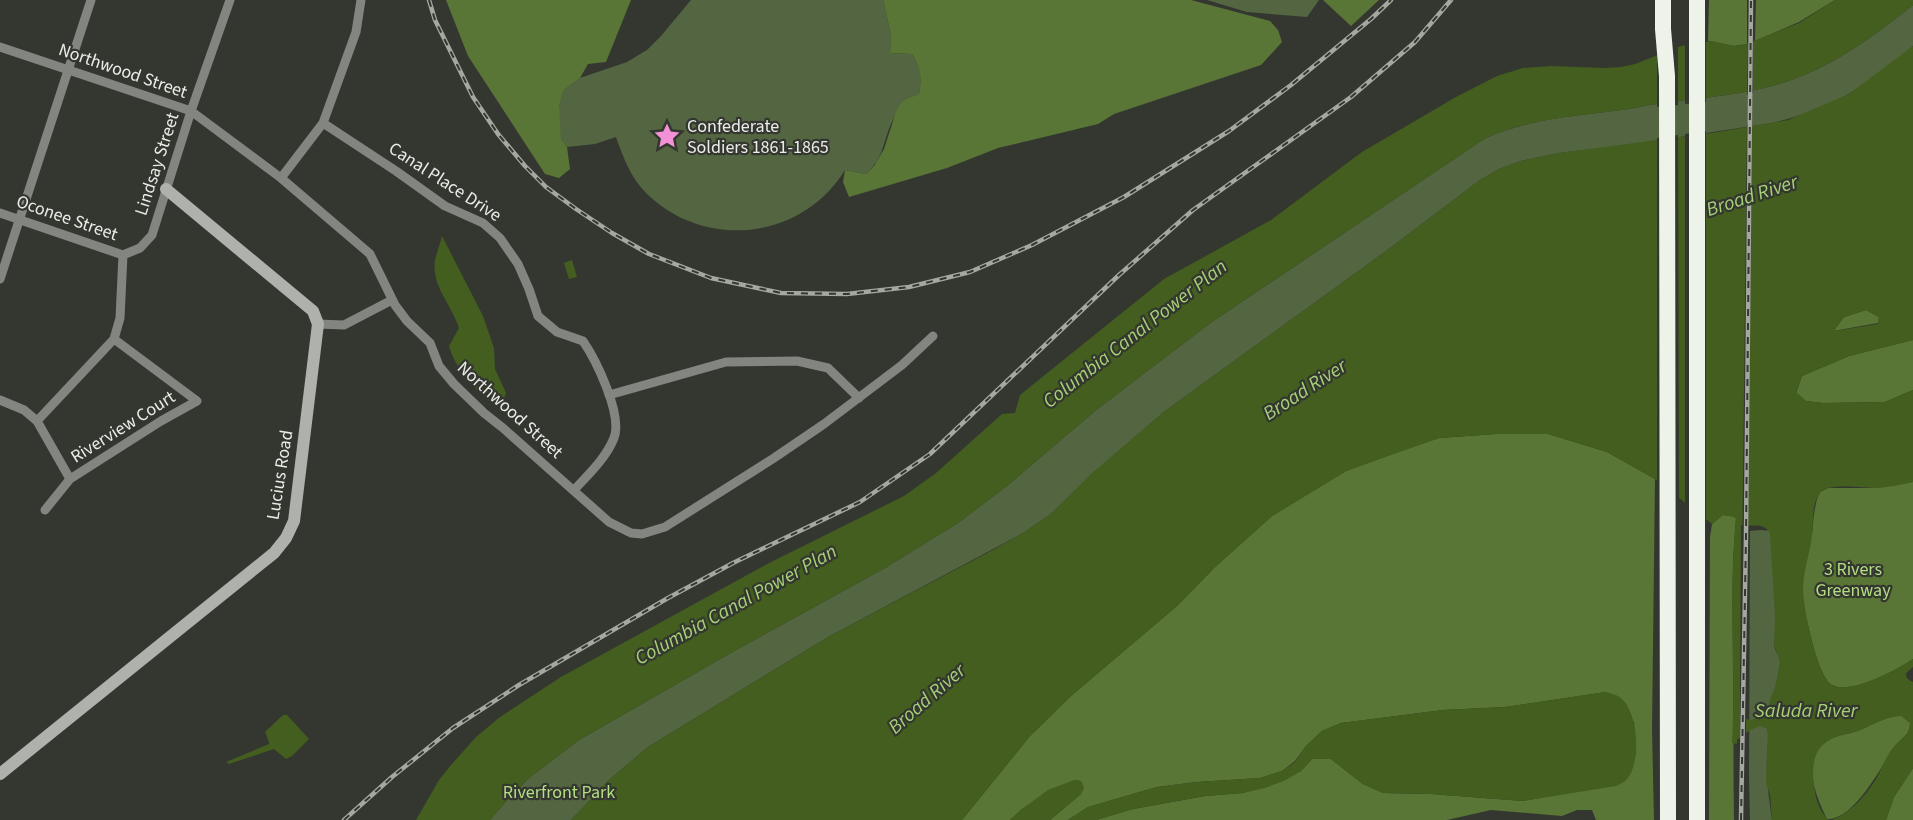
<svg xmlns="http://www.w3.org/2000/svg" width="1913" height="820" font-family="'Source Sans 3',sans-serif">
<rect width="100%" height="100%" fill="#343730"/>
<!-- green -->
<path fill="#546641" d="M691,0h192l8,35 -1,18 22,1c10,16 10,22 7,40l-14,5c-5,8 -10,17 -14,25 -9,21 -7,33 -25,50l-21,-4c-43,70 -140,81 -199,23 -15,-15 -23,-36 -30,-56l-21,7 -28,3 -6,-8 -2,-17v-16l5,-16 16,-12 47,-16 20,-12 14,-14z
M1207,0h112l-12,17 -60,-5z
M1913,5v41c-20,17 -41,34 -63,47 -23,14 -52,24 -78,30l-145,22 -68,8 -38,8 -22,8 -19,11 -94,71 -221,160 -72,62 -42,41 -28,19 -195,104 -180,110 -39,33 -38,40h-81l19,-22 20,-20 50,-38 150,-86 156,-86 73,-45 49,-37 88,-75 114,-87 275,-185c43,-20 91,-23 138,-29 9,-1 18,-3 27,-5 52,-8 104,-9 153,-29 41,-17 76,-43 111,-71z
M1913,482v177l-104,-32 -2,-6 -33,19c-1,11 6,15 6,22 0,18 -9,36 -13,53 -1,9 2,19 1,28 -3,29 0,48 4,77h-22l-1,-42 1,-247 10,-1 52,4 83,-48z"/>
<!-- forest -->
<path fill="#597636" d="M446,0h185l-25,62 -18,2 -8,14 -16,12 -5,16 2,33 6,8 3,22 -11,9 -14,-4 -77,-118z
M883,0h308l79,21 8,9 4,12 -21,23 -147,49 -16,10 -100,24 -51,20 -98,29 -6,-15 2,-12 21,4 8,-8 10,-17 13,-40 8,-10 14,-5c3,-16 2,-26 -7,-40l-22,-1 1,-18z
M1323,0h56l-28,26z
M1709,0h38v44l-13,2 -26,-5z
M1756,0h79l-36,22 -44,19z
M1866,310l13,7 -1,6 -45,8 11,-14z
M1913,340v50l-28,12 -62,1 -17,-2 -10,-8 6,-17 47,-20z
M1496,434h52l59,18 48,27 -3,250 2,91h-58l-4,-10h-15l-15,6 -71,-6 -44,10h-351l37,-11 72,-13 38,-3 58,-22 11,-12h19l32,25 20,9 48,1 92,7 39,-7 74,-40 -2,-32 -28,-30 -101,15 -62,3 -102,13 -19,8 -16,15 -11,15 -13,10 -22,7 -63,4 -40,5 -69,20 -20,13h-18l31,-26 -59,15 -12,11h-48l68,-84 41,-40 107,-91 37,-38 57,-51 74,-45 46,-17 47,-16z
M1913,482v177c-16,11 -62,36 -81,26 -15,-8 -29,-78 -29,-96 0,-18 7,-36 9,-54 1,-13 2,-24 5,-36l3,-7 8,-4h49z
M1723,515l11,1 2,3c-5,50 -3,102 -3,153 1,49 0,98 1,148h-25l1,-283 2,-13z
M1896,716h6l8,7c0,11 -5,12 -11,19 -16,18 -42,78 -72,77 -11,-22 -27,-60 -1,-78 9,-6 20,-6 31,-10 13,-5 25,-13 39,-15z
M1913,768v52h-27l8,-23z"/>
<!-- water -->
<path fill="#435e1e" fill-rule="evenodd" d="M1835,0h78v5c-35,28 -70,54 -111,71 -49,20 -101,21 -153,29 -9,2 -18,4 -27,5 -46,6 -95,9 -138,29l-275,185 -114,87 -88,75 -49,37 -73,45 -156,86 -150,86 -50,38 -20,20 -19,22h-74l23,-40 12,-15 25,-28 24,-20 61,-40 208,-114 135,-67 32,-23 66,-59 13,-1 5,-18 144,-116 107,-59 91,-68 94,-55 41,-21 26,-8 28,-2 52,2 18,-1 14,-3 46,-18 31,-5 22,5 9,-1 56,-22z
M1913,46v294l-64,16 -47,20 -6,16 10,9 17,2 62,-1 28,-12v92c-12,3 -24,5 -36,6 -13,0 -46,-5 -55,3 -11,10 -8,30 -10,44 -2,18 -9,36 -9,54 0,18 14,88 29,96 19,10 65,-15 81,-26v8l-7,6c0,6 3,7 7,9v86l-19,29 -8,23h-55c19,-6 35,-25 45,-41 6,-10 9,-21 16,-30 7,-10 18,-12 18,-26l-8,-7c-16,0 -29,9 -44,15 -7,2 -15,3 -22,6 -25,9 -25,32 -21,55 1,9 7,23 14,28h-57l-2,-25 -4,-12 2,-54 -8,-3 -10,4 -13,10v4l-5,-1c4,-75 -4,-150 4,-224l-2,-2 -11,-2 -11,9 -57,-45 -48,-27 -59,-18h-52l-57,4 -93,33 -74,45 -57,51 -37,38 -107,91 -41,40 -68,84h-391l38,-40 39,-33 180,-110 163,-86 32,-18 28,-19 41,-41 73,-62 221,-160 94,-71 19,-11 22,-8 38,-8 159,-21 70,-12 61,-26zM1866,310l13,7 -1,7 -44,7 10,-14zM1741,525c12,2 22,-3 29,8l5,83 -1,29 6,17 -5,26 -5,11 -1,14 -2,3 -17,4 -10,-3z
M442,236l41,80 11,32 1,21 11,24 -2,5 -12,5c-18,-14 -37,-35 -43,-57l10,-18c-7,-23 -28,-42 -24,-68 2,-8 5,-16 7,-24z
M572,260l5,17 -8,2 -5,-16z
M1606,692c6,2 13,3 17,8 15,16 18,60 5,78 -3,4 -8,6 -12,8l-93,15 -92,-7 -48,-1 -20,-9 -32,-25h-19l-11,12 -15,9 -21,8 -22,5 -38,3 -72,13 -37,11h-28l20,-13 69,-20 40,-5 63,-4 22,-7 13,-9 11,-16 16,-15 19,-8 102,-13 62,-3z
M283,715h4l22,24 -17,17 -6,3 -12,-10 -45,15 -3,-2 43,-18v-2l-4,-10z
M1074,780h5l3,2 2,6 -3,6 -31,26h-40l12,-11 26,-19z"/>
<!-- pier -->
<path fill="#343730" d="M1706,38v64l-21,2v-62z
M1753,38v55l-6,2 1,-55z
M1678,44v61l-21,2v-55z
M1747,124h5l-4,405 -4,-1 -1,187 3,1v21l-6,5v3z
M1706,131v392l-21,-17v-372z
M1678,135l1,366 -22,-17v-346z"/>
<g fill="none" stroke-linecap="round" stroke-linejoin="round">
<!-- street -->
<path stroke="#838581" stroke-width="9" d="M0,47l191,64 90,67 89,76 25,51 12,16 23,22 9,23 15,18 30,29 19,15 106,94 22,11 11,1 23,-7 109,-69 50,-34 78,-59 31,-29
M323,123l73,48 49,35 38,17 17,15 18,26 11,25 9,27 19,16 26,9c13,19 40,74 31,97 -8,20 -25,36 -40,52
M281,178l42,-55 33,-91 5,-32
M0,213l123,42
M123,255l17,-7 12,-13 39,-124 39,-111
M0,279l91,-279
M318,324l26,1 48,-25
M609,395l117,-33 71,-1 31,7 31,30
M0,400l24,10 13,11 33,58
M37,421l77,-82 6,-21 3,-63
M45,510l25,-31 91,-58 36,-20 -83,-62"/>
<!-- secondary -->
<path stroke="#afb2ac" stroke-width="12" d="M0,774l274,-221 12,-15 8,-17 24,-197 -5,-13 -147,-122"/>
<!-- highway -->
<path stroke="#eef3ea" stroke-width="16" d="M1663,0v29l4,47 1,744
M1697,0v820"/>
<!-- rail casing -->
<g stroke="#a5a7a1" stroke-width="4.5">
<path id="rail" d="M429,0l6,20 38,77 25,37 27,32 21,21 30,22 36,24 37,21 62,24 70,15 66,1 62,-7 61,-15 62,-27 92,-48 105,-66 62,-46 80,-66 20,-19
M344,820l48,-43 61,-49 66,-43 149,-87 65,-35 127,-61 70,-48 189,-179 74,-65 158,-113 64,-55 36,-42
M1741,820l5,-283 5,-537"/>
</g>
<!-- rail -->
<use href="#rail" stroke="#343730" stroke-width="2" stroke-dasharray="7" stroke-linecap="butt"/>
</g>
<!-- icons -->
<defs>
<g id="sight-bare" transform="scale(2.07)"><path d="M0-6L1.8-2.2L6-1.7L2.9 1.2L3.7 5.4L0 3.3L-3.7 5.4L-2.9 1.2L-6-1.7L-1.8-2.2Z" fill="#f391d6" stroke="#343730" stroke-width="2.5" paint-order="stroke"/></g>
</defs>
<g fill-rule="evenodd">
<use href="#sight-bare" x="667" y="136"/>
</g>
<g text-anchor="middle" dominant-baseline="central" stroke-width="4.5" stroke-linejoin="round" paint-order="stroke">
<!-- street labels -->
<g font-size="18" fill="#eaece7" stroke="#343730">
<text transform="translate(123 71) rotate(19)">Northwood Street</text>
<text transform="translate(157 164) rotate(-72)">Lindsay Street</text>
<text transform="translate(445 182) rotate(33)">Canal Place Drive</text>
<text transform="translate(67 218) rotate(19)">Oconee Street</text>
<text transform="translate(510 410) rotate(42)">Northwood Street</text>
<text transform="translate(123 427) rotate(-32)">Riverview Court</text>
<text transform="translate(280 475) rotate(-81)">Lucius Road</text>
</g>
<!-- poi labels -->
<g font-size="18" fill="#eaece7" stroke="#343730" text-anchor="start">
<text x="687" y="126">Confederate<tspan x="687" dy="21">Soldiers 1861-1865</tspan></text>
</g>
<!-- park labels -->
<g font-size="18" fill="#b4de83" stroke="#343730">
<text x="1853" y="569">3 Rivers<tspan x="1853" dy="21">Greenway</tspan></text>
<text x="559" y="792">Riverfront Park</text>
</g>
<!-- water labels -->
<g font-size="20" font-style="italic" fill="#a7d077" stroke="#343730">
<text transform="translate(1752 196) rotate(-18)">Broad River</text>
<text transform="translate(1135 334) rotate(-38)">Columbia Canal Power Plan</text>
<text transform="translate(1305 390) rotate(-33)">Broad River</text>
<text transform="translate(736 605) rotate(-29)">Columbia Canal Power Plan</text>
<text transform="translate(927 699) rotate(-41)">Broad River</text>
<text x="1806" y="711">Saluda River</text>
</g>
</g>
</svg>
